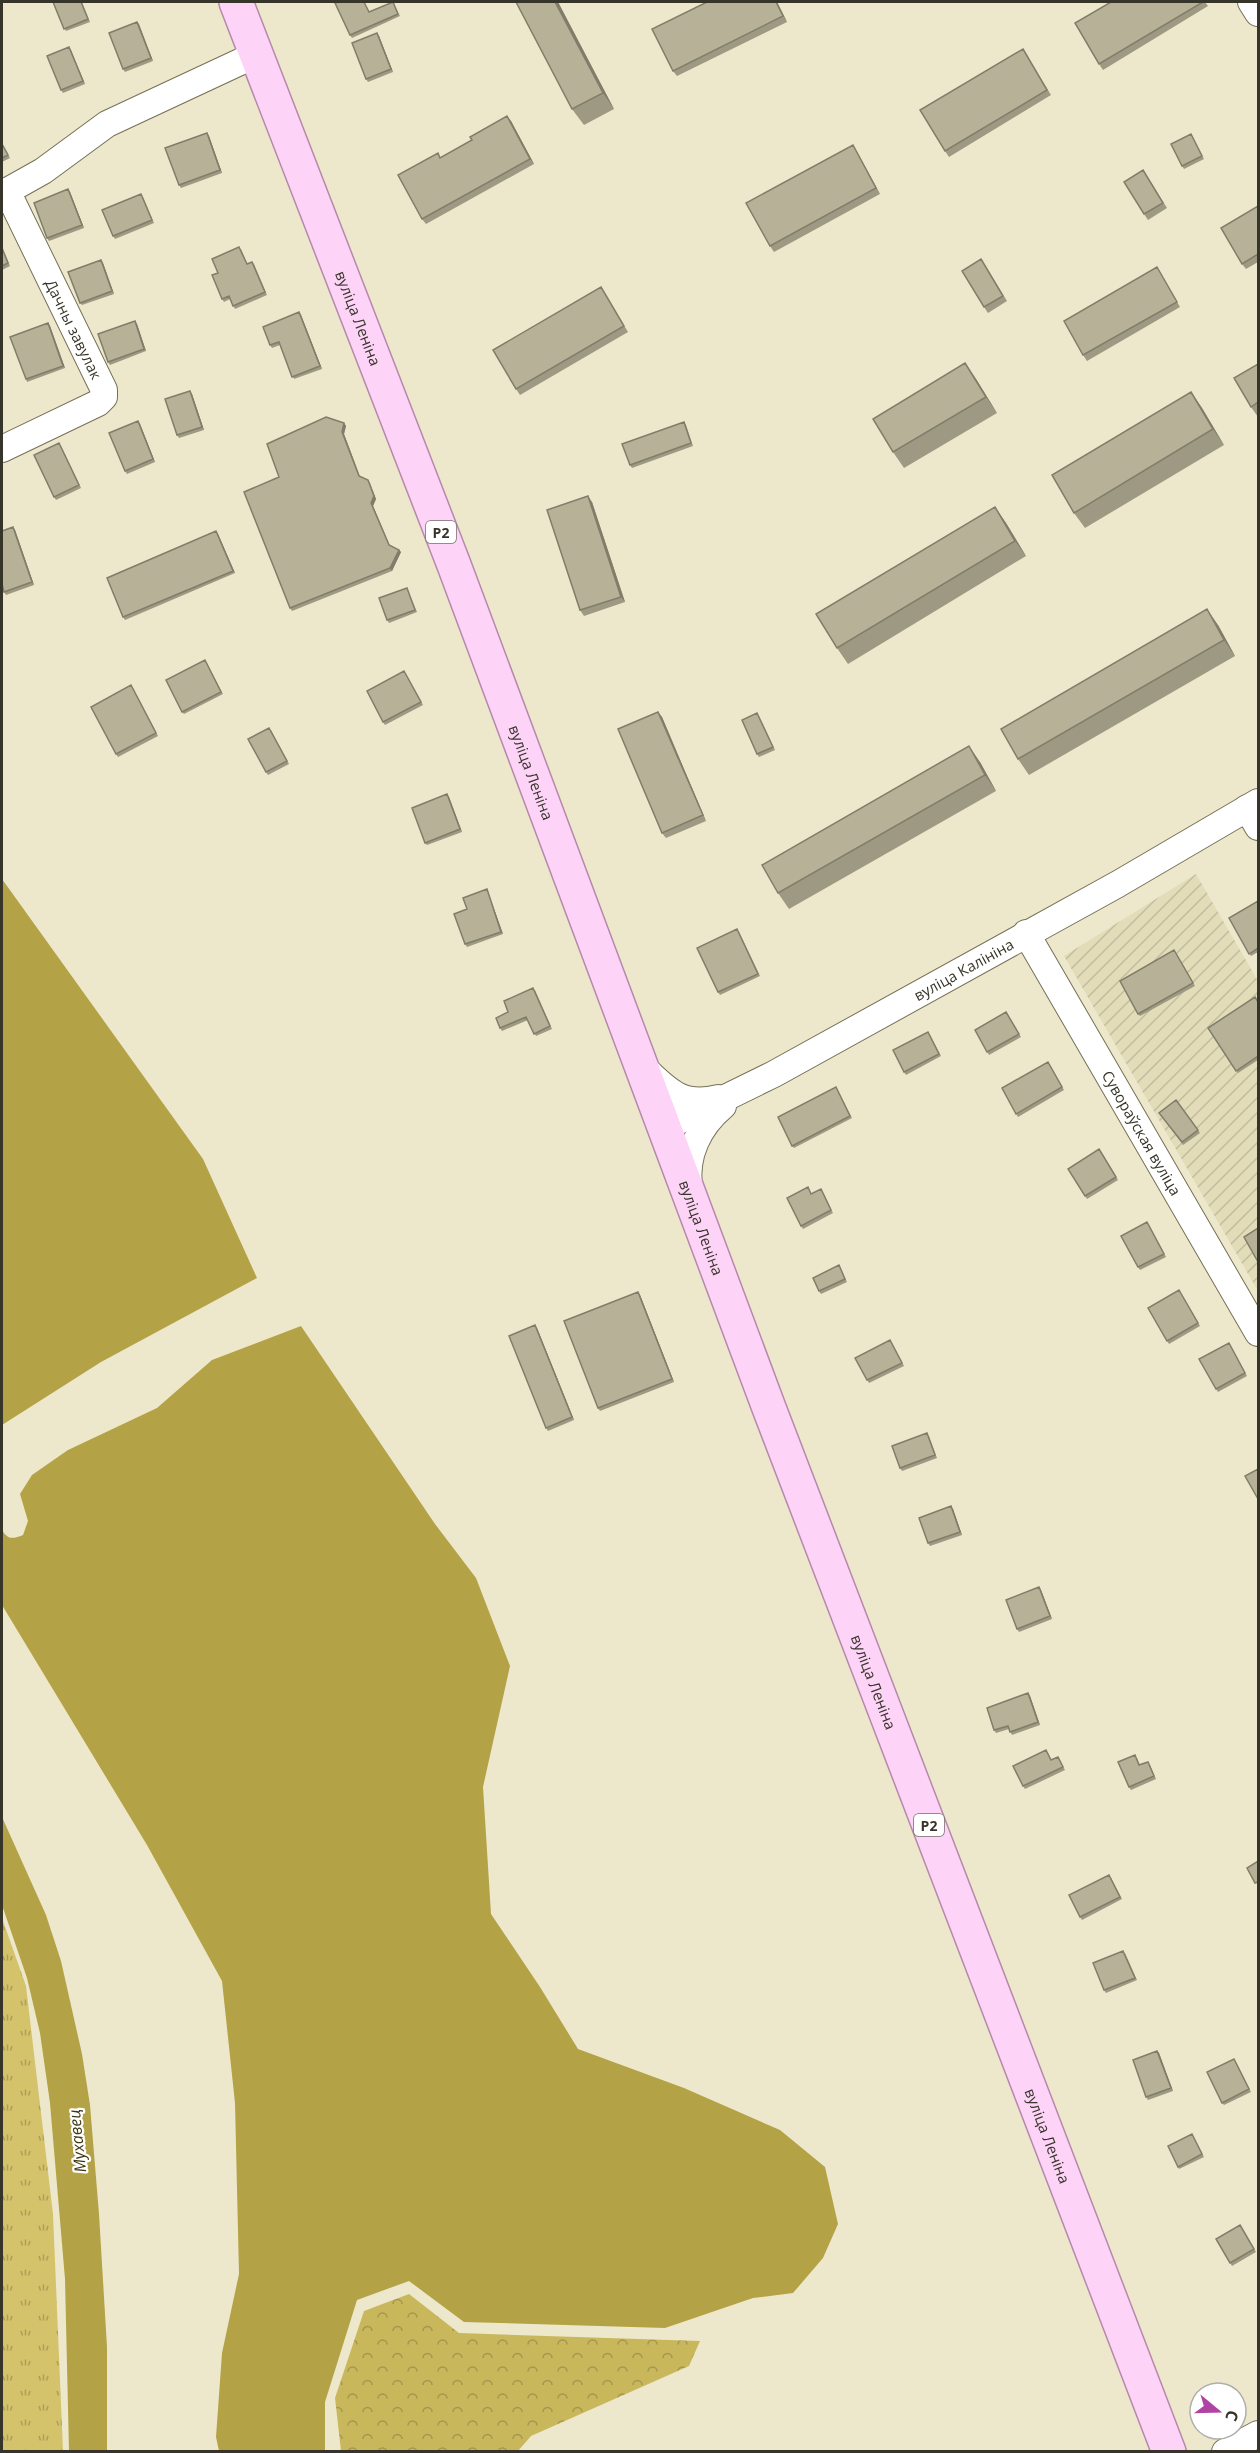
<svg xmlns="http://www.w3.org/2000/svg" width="1260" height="2453" font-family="'Open Sans',sans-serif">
<defs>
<pattern id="industrial-furrows" width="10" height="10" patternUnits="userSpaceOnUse" patternTransform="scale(1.5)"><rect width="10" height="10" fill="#e3dcb9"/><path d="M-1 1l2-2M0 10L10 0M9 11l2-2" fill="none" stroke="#c3bd9f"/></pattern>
<pattern id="grass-tufts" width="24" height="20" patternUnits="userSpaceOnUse" patternTransform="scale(1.5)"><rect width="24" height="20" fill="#d4c36b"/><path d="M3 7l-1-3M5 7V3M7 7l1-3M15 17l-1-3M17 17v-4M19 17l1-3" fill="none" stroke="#ad9f58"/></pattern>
<pattern id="forest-crowns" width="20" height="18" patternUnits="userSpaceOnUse" patternTransform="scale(1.5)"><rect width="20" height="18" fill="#c9b75c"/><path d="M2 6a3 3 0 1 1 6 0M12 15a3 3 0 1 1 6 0" fill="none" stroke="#a4964c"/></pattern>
</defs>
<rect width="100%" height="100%" fill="#ede8cc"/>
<!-- industrial -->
<path fill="url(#industrial-furrows)" d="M1196,874l62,107v310l-194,-335z"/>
<!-- grass -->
<path fill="url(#grass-tufts)" d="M2,1918l24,68 27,228 10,237h-61z"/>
<!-- forest -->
<path fill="url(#forest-crowns)" d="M409,2294l50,39 241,8 -11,25 -158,70 -13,15h-177l-6,-53 29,-87z"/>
<!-- water -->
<path fill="#b4a246" d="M2,879l201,280 54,119 -156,84 -99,63z
M301,1326l134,198 41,54 34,88 -27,121 8,127 49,73 38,62 106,39 96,42 45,37 13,57 -15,34 -30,35 -40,5 -88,30 -201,-6 -55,-41 -52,19 -32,102v49h-106l-3,-14 6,-84 17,-79 -4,-171 -13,-122 -75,-136 -145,-240v-75c6,10 11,9 21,5l5,-14 -8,-27 12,-19 36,-25 89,-42 55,-48z
M2,1817l44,98 15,46 21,93 8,51 9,109 8,133v104h-38l-4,-172 -15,-176 -10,-70 -13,-55 -25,-73z"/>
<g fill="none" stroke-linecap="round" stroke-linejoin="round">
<!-- minor casing -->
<g stroke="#757057" stroke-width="28">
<g id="minor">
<path d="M1251,2l7,11"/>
<path d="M2,194l41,-23 64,-47 150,-70"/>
<path d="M2,449l96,-46 6,-6v-7l-97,-199"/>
<path d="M1247,808l11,19"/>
<path id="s1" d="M1026,933l232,400"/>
<path d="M644,1068c24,23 38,39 74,30"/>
<path id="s2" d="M664,1128l110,-54 344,-190 140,-82"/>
<path d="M689,1187c-4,-32 10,-61 34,-81"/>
<path d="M1225,2452l33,-18"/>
</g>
</g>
<!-- major casing -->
<g stroke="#b689ab" stroke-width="36">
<g id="major">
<path id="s3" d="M236,2l218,563 315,843 400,1044"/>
</g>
</g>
<!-- minor -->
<use href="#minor" stroke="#fff" stroke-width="26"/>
<!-- major -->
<use href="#major" stroke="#fdd3f7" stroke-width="33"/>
</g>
<!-- wall -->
<path fill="#9d9982" d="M53,2h29l8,20 -24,9z
M393,2l7,14 -48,22 -2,-3 20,-23z
M516,2h42l56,107 -30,16 -12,-16z
M777,2l10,20 -110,54 -4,-5z
M1111,2h94l3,4 -105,64 -4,-6z
M137,22l16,39 -28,11 -2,-3z
M379,36l14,36 -25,10 -2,-3z
M69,47l16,37 -22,9 -2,-3z
M1023,49l28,46 -102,62 -4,-6z
M511,121l23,43 -108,60 -4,-5 19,-61z
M207,133l2,3 13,37 -41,15 -2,-3z
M1191,134l13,25 -20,10 -2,-3z
M2,143l8,15 -8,4z
M853,145l27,49 -106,58 -4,-6z
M1147,176l20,32 -19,12 -4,-6z
M68,189l2,3 14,36 -35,13 -2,-3z
M143,197l11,26 -39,16 -2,-3z
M1258,206v56l-12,7 -4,-5z
M2,247l8,19 -8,4z
M241,249l6,15 5,-2 2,2 13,31 -32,14 -5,-10 -6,3 -2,-3 -4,-26z
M101,260l2,3 11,31 -32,11 -2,-2z
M985,265l22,36 -19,12 -4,-6z
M1157,267l23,40 -93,54 -4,-6z
M601,287l27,45 -108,63 -4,-6z
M299,312l2,3 21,54 -28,10 -14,-34 -8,3 -2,-3z
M135,321l2,3 9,27 -36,14 -2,-3z
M48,323l2,3 15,42 -38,14 -1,-3z
M965,363l11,16 21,34 -93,55 -11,-16z
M1258,364v53l-7,-10z
M1191,392l11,16 22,37 -139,83 -11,-15z
M192,394l12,36 -25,8 -2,-3z
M684,422l2,3 7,21 -61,22 -2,-3z
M344,423l2,3 -2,8 16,43 8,3 2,3 6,16 -3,7 17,40 9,4 2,2 -9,19 -100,40 -2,-3 -11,-131z
M140,424l15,38 -28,12 -2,-3z
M61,446l20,42 -25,12 -2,-3z
M592,502l33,100 -41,14 -4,-6z
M995,507l11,16 20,33 -178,108 -11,-16z
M13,527l2,3 19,55 -28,10 -2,-3z
M218,534l17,39 -110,47 -2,-3z
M407,588l10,24 -28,11 -2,-3z
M1218,625l17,31 -206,119 -11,-16z
M205,660l18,34 -39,20 -2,-2z
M406,674l17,31 -38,20 -2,-3z
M133,688l25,48 -40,21 -2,-3z
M658,712l4,5 44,104 -40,17 -4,-5z
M757,713l18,37 -16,7 -2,-3z
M271,730l18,34 -21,11 -2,-3z
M980,762l16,29 -207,118 -11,-16z
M449,797l13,35 -35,13 -2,-2z
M488,892l15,42 -36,13 -2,-3 2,-35z
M1258,901v51l-7,4 -22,-38z
M739,932l21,44 -40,19 -2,-3z
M1176,953l19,33 -55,30 -2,-2z
M535,990l17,39 -16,7 -8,-16 -26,11 -2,-3 8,-16z
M1258,1002v58l-20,13 -30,-45z
M1006,1012l15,25 -32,18 -14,-25z
M930,1035l11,21 -35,19 -2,-3z
M1048,1062l16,28 -46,27 -16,-29z
M836,1087l16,31 -58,30 -2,-2z
M1176,1100l24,33 -17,12 -24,-32z
M1099,1149l19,31 -31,19 -19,-30z
M821,1189l12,24 -30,16 -2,-3z
M1149,1225l17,32 -26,13 -2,-3z
M839,1265l8,17 -26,12 -2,-3z
M1179,1290l21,36 -31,18 -21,-36z
M640,1295l34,87 -74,29 -2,-3z
M537,1328l37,92 -26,11 -2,-3z
M892,1343l12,23 -35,17 -2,-3z
M1229,1343l18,33 -29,16 -2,-3z
M929,1436l8,22 -35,13 -2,-3z
M953,1509l9,26 -32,11 -2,-3z
M1039,1587l2,3 11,29 -33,13 -2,-3z
M1028,1693l2,3 10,29 -28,10 -3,-6 -13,4 -2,-3z
M1048,1753l3,7 7,-3 7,13 -40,19 -2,-3z
M1137,1758l3,7h10l6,14 -25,11 -2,-3z
M1111,1878l11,21 -40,21 -2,-3z
M1125,1953l12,27 -31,13 -2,-3z
M1157,2051l2,2 14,38 -25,9 -2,-3z
M1236,2062l15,30 -27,13 -2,-2z
M1192,2134l12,23 -25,12 -1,-2z
M1240,2225l16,27 -24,14 -16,-27z"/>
<!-- shaded-wall -->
<path fill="#807d6a" d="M555,2h3l56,107 -11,-16z
M776,2h1l10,20 -4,-6z
M137,22l2,2 14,37 -2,-3z
M377,33l2,3 14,36 -2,-3z
M69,47l2,3 14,34 -2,-3z
M507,116l4,5 23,43 -4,-5z
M207,133l2,3 13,37 -2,-3z
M853,145l3,5 24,44 -4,-6z
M68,189l2,3 14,36 -2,-3z
M101,260l2,3 11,31 -2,-3z
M299,312l2,3 21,54 -2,-3z
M135,321l2,3 9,27 -2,-2z
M48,323l2,3 15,42 -2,-2z
M965,363l11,16 21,34 -11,-16z
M190,391l2,3 12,36 -2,-3z
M1191,392l11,16 22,37 -11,-16z
M138,421l2,3 15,38 -2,-3z
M344,423l2,3 -2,8 17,45 -19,-47z
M368,480l8,19 -3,7 18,42 -20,-45z
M588,496l4,6 33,100 -4,-5z
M995,507l11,16 20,33 -11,-15z
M13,527l2,3 19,55 -2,-3z
M216,531l2,3 17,39 -2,-2z
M399,550l2,2 -9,19 -2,-3z
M1207,609l11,16 17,31 -11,-16z
M658,712l4,5 44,104 -3,-6z
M969,746l11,16 16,29 -11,-16z
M447,794l2,3 13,35 -2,-3z
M487,889l1,3 15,42 -2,-2z
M638,1292l2,3 34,87 -2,-3z
M535,1325l2,3 37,92 -2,-3z
M951,1506l2,3 9,26 -2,-3z
M1039,1587l2,3 11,29 -2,-3z
M1028,1693l2,3 10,29 -2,-3z
M1157,2051l2,2 14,38 -2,-3z"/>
<!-- building -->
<path fill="#b7b297" stroke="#807d6a" stroke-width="1.5" d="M53,2h28l7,17 -24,10z
M339,2h25l5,10 24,-10 5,12 -48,21 -15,-32z
M516,2h39l48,91 -31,16z
M707,2h69l7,14 -110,55 -21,-42z
M1111,2h92l-104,62 -24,-41z
M137,22l14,36 -28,11 -14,-36z
M377,33l14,36 -25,10 -14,-36z
M69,47l14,34 -22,9 -14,-34z
M1023,49l24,41 -102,61 -25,-41z
M507,116l23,43 -108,60 -24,-44 40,-22 2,5 32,-18 -2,-3z
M207,133l13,37 -41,15 -14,-37z
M1191,134l11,22 -20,10 -11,-22z
M2,144l6,11 -6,3z
M853,145l23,43 -106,58 -24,-43z
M1143,170l20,33 -19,11 -20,-32z
M68,189l14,36 -35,13 -13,-35z
M141,194l11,26 -39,16 -11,-26z
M1258,206v48l-16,10 -21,-36z
M239,247l8,17 5,-2 13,30 -32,14 -4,-10 -7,3 -10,-24 6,-2 -6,-14z
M2,248l6,15 -6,3z
M981,259l22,37 -19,11 -22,-36z
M101,260l11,31 -32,12 -12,-31z
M1157,267l20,35 -94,53 -19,-34z
M601,287l23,39 -108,63 -23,-39z
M299,312l21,54 -28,11 -13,-35 -9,3 -7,-18z
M135,321l9,28 -36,13 -10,-28z
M48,323l15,43 -37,13 -16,-42z
M965,363l21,34 -93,55 -20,-33z
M1258,364v38l-7,5 -17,-29z
M190,391l12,36 -25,8 -12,-36z
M1191,392l22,37 -139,84 -22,-38z
M326,417l18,6 -2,9 17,44 9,4 6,16 -3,7 18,42 10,5 -9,18 -100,40 -46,-116 35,-15 -12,-33z
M138,421l15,38 -28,12 -16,-38z
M684,422l7,21 -61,22 -8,-21z
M59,443l20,42 -25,12 -20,-42z
M588,496l33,101 -41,13 -33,-100z
M995,507l20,34 -178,107 -21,-34z
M13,527l19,55 -28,10 -2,-8v-53z
M216,531l17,40 -110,46 -16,-39z
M407,588l8,22 -28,10 -8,-22z
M1207,609l17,31 -206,119 -17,-30z
M205,660l16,32 -39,20 -16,-32z
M404,671l17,31 -38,20 -16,-31z
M131,685l25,48 -40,21 -25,-47z
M658,712l45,103 -41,18 -44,-104z
M757,713l16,34 -16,7 -15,-34z
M269,728l18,33 -21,11 -18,-33z
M969,746l16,29 -207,118 -16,-28z
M447,794l13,35 -35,14 -13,-35z
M487,889l14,43 -36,12 -11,-30 13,-5 -4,-11z
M1258,901v47l-9,6 -20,-36z
M737,929l21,45 -40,18 -21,-44z
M1174,950l19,33 -55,31 -18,-33z
M533,988l17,38 -16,8 -8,-17 -26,11 -4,-10 12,-6 -4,-11z
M1255,997l3,5v54l-22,15 -28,-43z
M1006,1012l13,22 -32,18 -12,-22z
M928,1032l11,22 -35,18 -11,-22z
M1048,1062l14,25 -46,27 -14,-26z
M836,1087l14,29 -58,30 -14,-29z
M1176,1100l22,30 -16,12 -23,-29z
M1099,1149l17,28 -31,19 -17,-27z
M808,1187l3,7 10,-5 10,21 -30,16 -14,-28z
M1147,1222l17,32 -26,13 -17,-31z
M1258,1228v34l-14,-25z
M839,1265l6,14 -26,12 -6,-13z
M1179,1290l19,33 -31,18 -19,-33z
M638,1292l34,87 -74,29 -34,-87z
M535,1325l37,92 -26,11 -37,-92z
M890,1340l12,23 -35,17 -12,-22z
M1229,1343l16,30 -29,16 -17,-30z
M927,1433l8,22 -35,13 -8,-22z
M1258,1469v30l-13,-23z
M951,1506l9,26 -32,11 -9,-25z
M1039,1587l11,29 -33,13 -11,-29z
M1028,1693l10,29 -28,10 -2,-6 -14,4 -7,-22z
M1046,1750l5,10 7,-3 5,10 -40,19 -10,-20z
M1135,1755l4,10 9,-3 6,14 -25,11 -11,-25z
M1258,1861v21l-3,1 -8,-15z
M1109,1875l11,22 -40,20 -11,-22z
M1123,1951l12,27 -31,12 -11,-27z
M1157,2051l14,37 -25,9 -13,-37z
M1234,2059l15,30 -27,14 -15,-31z
M1192,2134l10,20 -24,13 -10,-21z
M1240,2225l14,24 -24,14 -14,-24z"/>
<g text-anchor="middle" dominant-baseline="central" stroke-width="4.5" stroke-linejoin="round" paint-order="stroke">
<!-- shield labels -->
<g fill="#fff" stroke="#73726a" stroke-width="1.5">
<rect x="426" y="521" width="30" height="22" rx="4.5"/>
<rect x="914" y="1814" width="30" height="22" rx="4.5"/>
</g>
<g font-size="14" font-weight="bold" fill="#37352a">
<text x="441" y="532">Р2</text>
<text x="929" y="1825">Р2</text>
</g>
<!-- street labels -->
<g font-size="15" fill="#37352a" stroke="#fff">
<text stroke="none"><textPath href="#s3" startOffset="339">вуліца Леніна</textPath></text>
<text transform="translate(74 329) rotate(64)">Дачны завулак</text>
<text stroke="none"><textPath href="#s3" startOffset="825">вуліца Леніна</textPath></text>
<text stroke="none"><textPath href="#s2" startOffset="339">вуліца Калініна</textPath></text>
<text stroke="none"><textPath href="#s1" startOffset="231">Сувораўская вуліца</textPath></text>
<text stroke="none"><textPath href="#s3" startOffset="1311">вуліца Леніна</textPath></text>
<text stroke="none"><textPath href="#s3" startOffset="1797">вуліца Леніна</textPath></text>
<text stroke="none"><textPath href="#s3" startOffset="2283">вуліца Леніна</textPath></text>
</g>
<!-- water labels -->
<g font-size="16" font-style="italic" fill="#3f370f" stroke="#fff">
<text transform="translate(77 2141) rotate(-96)">Мухавец</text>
</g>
</g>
<!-- border -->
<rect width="1260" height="2453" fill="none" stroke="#37352a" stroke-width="6"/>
<!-- north arrow -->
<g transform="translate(1218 2411) rotate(109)"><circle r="28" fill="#ffffff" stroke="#afaeaa" stroke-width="1.5"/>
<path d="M0-4.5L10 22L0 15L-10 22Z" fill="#af44a5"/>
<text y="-9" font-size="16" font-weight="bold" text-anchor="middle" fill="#37352a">С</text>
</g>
</svg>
